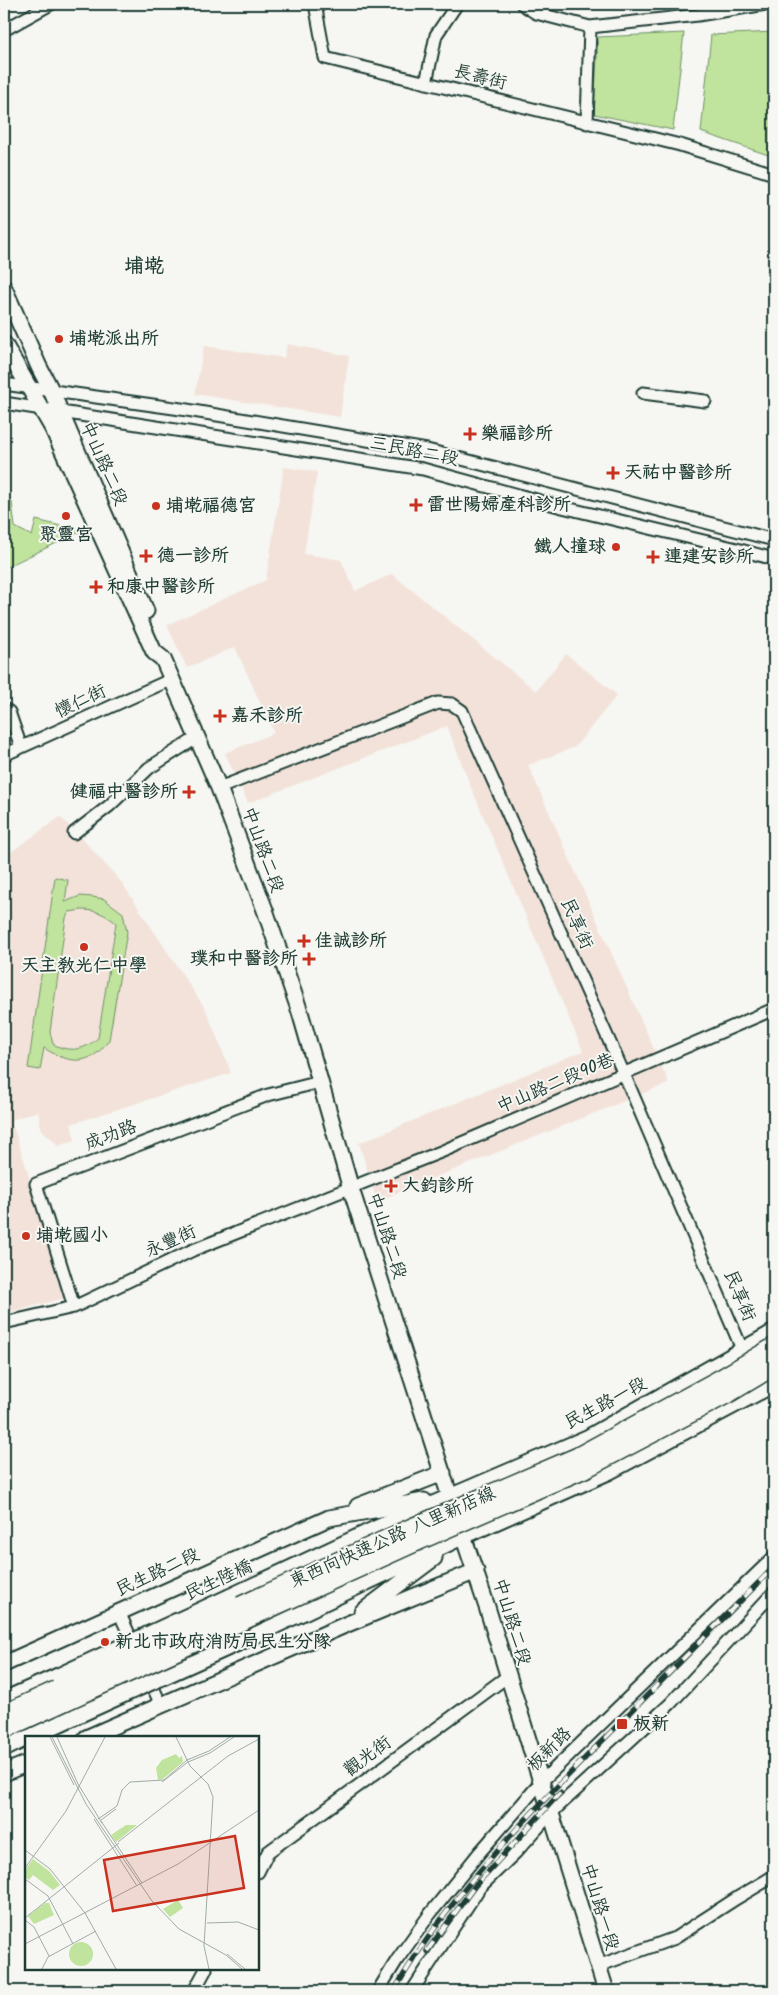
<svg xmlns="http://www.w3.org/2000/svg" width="778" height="1995" font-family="Kalam,'LXGW WenKai TC',sans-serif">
<rect width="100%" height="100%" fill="#f6f6f2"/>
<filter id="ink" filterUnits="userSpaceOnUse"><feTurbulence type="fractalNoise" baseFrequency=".02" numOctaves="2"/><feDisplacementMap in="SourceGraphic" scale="10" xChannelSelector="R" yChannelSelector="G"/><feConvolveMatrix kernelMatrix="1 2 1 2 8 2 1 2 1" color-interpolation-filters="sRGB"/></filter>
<g filter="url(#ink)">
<!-- built -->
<path fill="#f3e2d9" d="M287,344l62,12 -9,61 -145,-23 9,-48 80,12z
M284,467l33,5 -13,82 37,6 14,31 37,-17 144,117 30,-37 51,41 -42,52 -47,18 141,318 -292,118 -18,-58 224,-92 -112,-264 -24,-61 -199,77 -23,-50 49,-20 -39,-86 -48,21 -20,-43 99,-45z
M60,817l17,16 45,50 84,127 25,63 -160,51 4,16 -16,6 -18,-17 -3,-18 -27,9 57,177 -64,17v-457z"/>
<!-- green -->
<path fill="#c0e39d" stroke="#709068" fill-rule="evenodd" d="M774,32v125l-73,-25 10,-97z
M684,33l-11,97 -79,-16 4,-77z
M12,502l3,25 17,9 4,-16 46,11 -78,37v-63z
M55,877l13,3 -3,22 15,-6 13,1 11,2 19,14 4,19 -18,108c-19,27 -40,24 -65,8l-4,22 -12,-2zM82,910c14,0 23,4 34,13l-18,115c-13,12 -29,15 -45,6l-3,-12 16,-114 3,-6z"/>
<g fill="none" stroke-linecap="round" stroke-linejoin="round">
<!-- minor casing -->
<g stroke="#1f3d34" stroke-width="15">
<path id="minor" d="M315,4l10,54 355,87 94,29
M522,4l14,9 54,14 108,-12 68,-11
M4,30l47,-26
M426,83l10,-48 21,-31
M587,123l3,-96
M4,384l177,25 246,41 347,90
M643,393l62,8
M4,403l419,66 139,38 171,41 41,11
M4,709l5,3 12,35
M4,755l168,-76
M219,788l219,-85 14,1 10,7 162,363 121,282
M74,833l35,-27 40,-38 49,-31
M74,1307l-38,-123 232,-89 52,-13
M4,1323l70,-16 119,-57 250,-99 331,-142
M119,1612l42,93
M258,1872l10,-20 240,-176
M598,1966l77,-28 62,-40 37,-22
M194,1991l12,-22
M378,1991l19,-31 33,-46 50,-62 62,-71 232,-224
M412,1991l68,-104 36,-35 35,-39 119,-109 104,-112"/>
</g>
<!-- major casing -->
<g stroke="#1f3d34" stroke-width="19">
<path id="major" d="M4,288l35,79 12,23 95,221
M4,344l49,85 101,223 9,7 56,129 46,122 35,102 51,177 99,308 37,110 119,384
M358,1506l85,-33
M229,1597l146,-68 212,-91 187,-106
M362,1612l72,-54
M249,1638l215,-102 144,-64 166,-88
M4,1664l325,-146 95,-17
M4,1700l54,-24
M28,1738l48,-22
M86,1738l259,-113 131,-54
M4,1749l22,-11
M4,1773l22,-9"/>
</g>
<!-- minor -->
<use href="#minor" stroke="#f6f6f2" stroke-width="11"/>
<!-- major -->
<use href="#major" stroke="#f6f6f2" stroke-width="15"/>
<!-- rail casing -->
<g stroke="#1f3d34" stroke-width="5.5">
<path id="rail" d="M427,1951l47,-64 86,-94
M394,1991c57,-99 137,-179 218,-260 54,-55 108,-110 162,-164"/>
</g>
<!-- rail -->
<use href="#rail" stroke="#f6f6f2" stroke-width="4" stroke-dasharray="11" stroke-linecap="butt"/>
<!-- major-bridge casing -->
<g stroke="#1f3d34" stroke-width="19" stroke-linecap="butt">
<path id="major-bridge" d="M58,1676l171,-79
M76,1716l173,-78"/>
</g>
<!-- highway-bridge casing -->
<g stroke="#1f3d34" stroke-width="21" stroke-linecap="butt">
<path id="highway-bridge" d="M4,1714l407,-186 166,-71 145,-79 52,-31
M4,1729l414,-188 170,-74 141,-74 45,-27"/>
</g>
<!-- major-bridge -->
<use href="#major-bridge" stroke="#f6f6f2" stroke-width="15"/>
<!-- highway-bridge -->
<use href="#highway-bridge" stroke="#f6f6f2" stroke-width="18"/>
</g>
</g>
<!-- markers -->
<g fill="#c8321e" stroke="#f6f6f2" stroke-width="2">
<circle cx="59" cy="339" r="5"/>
<path d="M467.5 426.5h5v5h5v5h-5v5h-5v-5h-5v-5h5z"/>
<path d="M610.5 465.5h5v5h5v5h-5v5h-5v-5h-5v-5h5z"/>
<path d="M413.5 497.5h5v5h5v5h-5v5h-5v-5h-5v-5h5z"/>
<circle cx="156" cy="506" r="5"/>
<circle cx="66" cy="516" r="5"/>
<circle cx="616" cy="547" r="5"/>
<path d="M143.5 548.5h5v5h5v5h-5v5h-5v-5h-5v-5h5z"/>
<path d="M650.5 549.5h5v5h5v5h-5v5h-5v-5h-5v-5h5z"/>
<path d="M93.5 579.5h5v5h5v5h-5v5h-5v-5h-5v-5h5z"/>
<path d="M217.5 708.5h5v5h5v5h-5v5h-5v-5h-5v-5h5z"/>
<path d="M186.5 784.5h5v5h5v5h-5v5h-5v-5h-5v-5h5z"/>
<path d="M301.5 933.5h5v5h5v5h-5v5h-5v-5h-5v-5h5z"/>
<circle cx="84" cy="947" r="5"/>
<path d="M306.5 951.5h5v5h5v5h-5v5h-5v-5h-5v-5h5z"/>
<path d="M388.5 1178.5h5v5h5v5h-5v5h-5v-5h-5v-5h5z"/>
<circle cx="26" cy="1236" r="5"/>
<circle cx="105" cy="1642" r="5"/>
<rect x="616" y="1718" width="12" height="12" rx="2.5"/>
</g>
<g text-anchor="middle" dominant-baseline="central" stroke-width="4" stroke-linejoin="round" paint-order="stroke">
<!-- street labels -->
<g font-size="18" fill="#1f3d34" stroke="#f6f6f2">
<text transform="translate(480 78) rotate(14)">長壽街</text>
<text transform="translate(414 452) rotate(11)">三民路二段</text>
<text transform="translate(103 464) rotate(66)">中山路二段</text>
<text transform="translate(81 702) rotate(-25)">懷仁街</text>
<text transform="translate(262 850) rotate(70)">中山路二段</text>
<text transform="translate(576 924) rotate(66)">民享街</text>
<text transform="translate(556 1084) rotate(-23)">中山路二段90巷</text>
<text transform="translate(111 1136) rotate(-21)">成功路</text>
<text transform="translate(386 1236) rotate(72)">中山路二段</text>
<text transform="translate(171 1242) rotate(-24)">永豐街</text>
<text transform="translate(739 1296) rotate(67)">民享街</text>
<text transform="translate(606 1404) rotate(-28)">民生路一段</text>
<text transform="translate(393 1538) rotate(-24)">東西向快速公路 八里新店線</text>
<text transform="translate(158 1573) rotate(-25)">民生路二段</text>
<text transform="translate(219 1581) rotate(-25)">民生陸橋</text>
<text transform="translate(511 1622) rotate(73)">中山路二段</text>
<text transform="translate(550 1750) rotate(-45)">板新路</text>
<text transform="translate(368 1757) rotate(-37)">觀光街</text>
<text transform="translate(599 1907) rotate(73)">中山路一段</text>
</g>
<!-- poi labels -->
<g font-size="18" font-weight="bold" fill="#1f3d34" stroke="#f6f6f2" text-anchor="start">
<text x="69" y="339">埔墘派出所</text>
<text x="481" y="434">樂福診所</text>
<text x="624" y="473">天祐中醫診所</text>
<text x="427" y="505">雷世陽婦產科診所</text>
<text x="166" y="506">埔墘福德宮</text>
<text x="66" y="535" text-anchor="middle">聚靈宮</text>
<text x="606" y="547" text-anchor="end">鐵人撞球</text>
<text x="157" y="556">德一診所</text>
<text x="664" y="557">連建安診所</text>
<text x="107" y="587">和康中醫診所</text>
<text x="231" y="716">嘉禾診所</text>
<text x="178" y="792" text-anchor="end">健福中醫診所</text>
<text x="315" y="941">佳誠診所</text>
<text x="298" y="959" text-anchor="end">璞和中醫診所</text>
<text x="84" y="966" text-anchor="middle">天主教光仁中學</text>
<text x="402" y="1186">大鈞診所</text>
<text x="36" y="1236">埔墘國小</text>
<text x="115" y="1642">新北市政府消防局民生分隊</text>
<text x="633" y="1724">板新</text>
</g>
<!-- quarter labels -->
<g font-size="20" font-weight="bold" fill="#1f3d34" stroke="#f6f6f2">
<text x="144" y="267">埔墘</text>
</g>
</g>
<!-- overview -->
<g transform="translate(25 1736)">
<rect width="234" height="234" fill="#f6f6f2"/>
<path d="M151,18l3,4 3,-2 1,6 -20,17 -5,1 -2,-12 6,-8zM101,89h11l-21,17 -5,-7zM8,123l16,12 11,14 -7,5 -20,-15 -4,5 -4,-3v-7zM153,164l5,8 -13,9 -7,-8zM20,167h4l5,12 -20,9 -6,-8zM44 218a12 12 0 1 1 24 0a12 12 0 1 1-24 0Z" fill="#c0e39d"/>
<path fill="none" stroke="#a0aca6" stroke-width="1" d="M25,1l24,48M27,1l34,67 66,97 27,28 47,26 16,14M32,1l21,47 24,39M151,1l14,29 18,18 5,13 -9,149 5,23M137,46l26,-20 22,-9 24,-16M69,83l43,67M73,83l19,-13 5,-16 8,-8 34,-2 23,-20 22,-9 21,-14M76,84l15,-11M76,85l41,62M93,106l110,-86 31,-17M0,114l25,19 35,44 31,56M0,132l41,-57 39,-74M0,143l23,17 25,48M0,182l94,-75M0,184l9,7 15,29M182,187l31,-1 21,8M0,208l153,-80 81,-54M202,218l18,15M17,233l6,-12 48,-26"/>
<path fill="#c8321e" fill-opacity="0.15" stroke="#c8321e" stroke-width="2.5" d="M210,100l9,52 -131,23 -9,-51z"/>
<rect width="234" height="234" fill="none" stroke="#1f3d34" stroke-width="2.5"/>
</g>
<!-- margin -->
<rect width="778" height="1995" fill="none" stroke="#f6f6f2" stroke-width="20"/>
<rect x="10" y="10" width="758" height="1975" fill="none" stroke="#1f3d34" stroke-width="2" filter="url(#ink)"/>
</svg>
